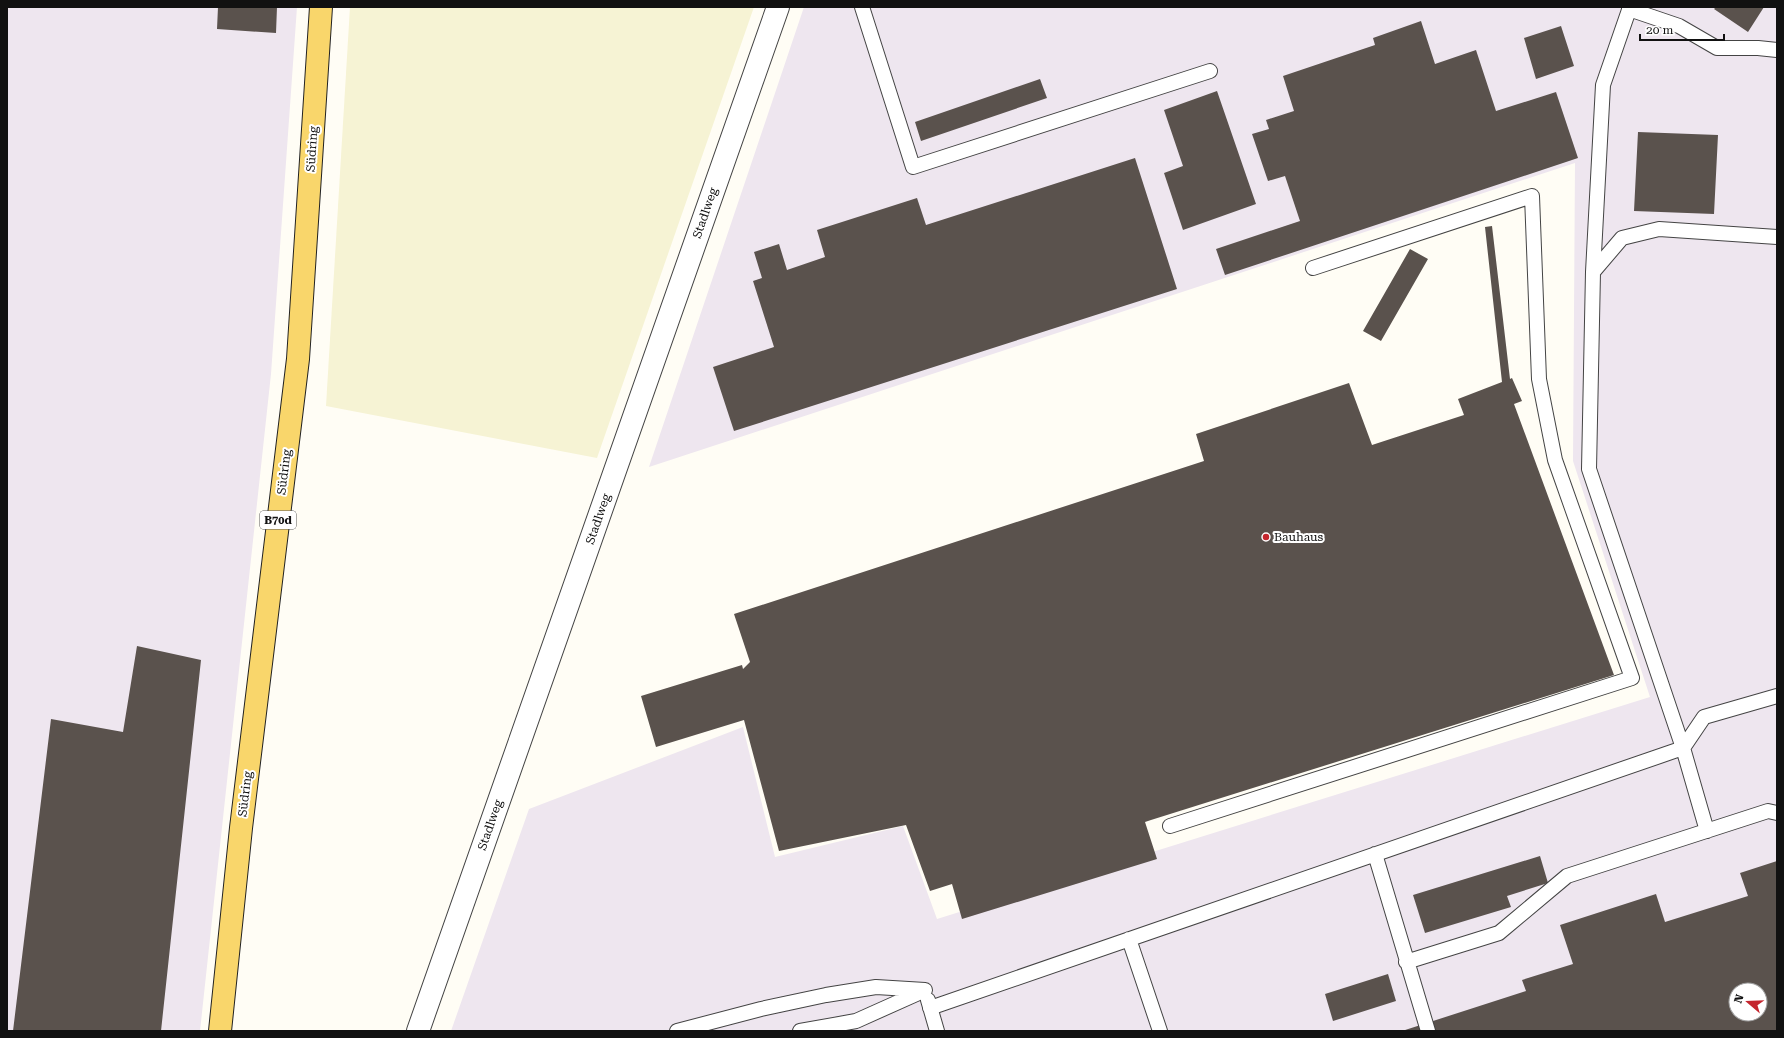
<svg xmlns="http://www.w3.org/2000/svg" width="1784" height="1038" font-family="'Roboto Serif',serif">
<rect width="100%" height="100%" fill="#fffdf5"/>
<!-- industrial -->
<path fill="#eee6ef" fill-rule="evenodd" d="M7,7h290l-26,367 -71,657h-193z
M804,7h973v1024h-1326l78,-222 214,-82 32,130 128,-31 34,93 713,-222 -77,-236 2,-298 -926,304zM1736,990h24v24h-24z"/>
<!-- farmland -->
<path fill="#f6f3d4" d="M350,7h404l-157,451 -271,-52z"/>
<!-- building -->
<path fill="#5a524d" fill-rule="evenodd" d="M218,7h59l-1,26 -59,-4z
M1716,7h48l-16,25 -34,-23z
M1421,21l14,43 41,-14 20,61 60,-19 22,66 -353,117 -9,-26 84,-28 -15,-45 -17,5 -16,-47 17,-5 -3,-9 28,-9 -11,-35 92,-31 -2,-7z
M1561,26l13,40 -38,13 -12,-41z
M1040,79l7,19 -126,43 -6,-19z
M1217,91l39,113 -73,26 -19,-57 19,-7 -19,-56z
M1638,132l80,3 -4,79 -80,-3z
M1135,158l42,131 -443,142 -21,-64 61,-20 -21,-66 9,-3 -8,-26 25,-8 8,26 38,-13 -8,-27 100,-32 9,27z
M1492,226l18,153 2,-1 10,23 -8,3 100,271 -463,145 -6,2 12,37 -195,60 -10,-35 -22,7 -24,-66 -127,26 -35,-131 -88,27 -15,-51 101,-31 1,4 7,-7 -16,-48 470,-153 -8,-27 153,-51 23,62 92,-30 -6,-16 44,-17 -17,-155z
M1410,249l18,10 -47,82 -18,-10z
M137,646l64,14 -40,371h-148l38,-312 72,13z
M1540,856l8,27 -41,13 4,11 -86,26 -12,-38z
M1777,861v170h-375l124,-40 -4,-11 51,-16 -13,-39 96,-31 9,28 83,-26 -8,-23zM1736,990h24v24h-24z
M1388,974l8,27 -63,20 -8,-27z"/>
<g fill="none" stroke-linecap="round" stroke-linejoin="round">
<!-- lane casing -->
<g stroke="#444" stroke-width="16">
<path id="lane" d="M862,7l51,160 297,-96
M1630,7l-27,78 -10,187 -4,197 94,279 24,83
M1629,9l50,17 38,22h41l19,2
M1593,272l29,-34 37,-9 118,8
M1170,826l462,-148 -77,-218 -16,-81 -7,-183 -219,72
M1375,854l53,177
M1129,939l31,92
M1406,962l93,-29 68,-57 201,-65 9,2
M928,1000l9,31
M930,1008l753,-260 21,-31 73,-21
M677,1031l84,-22 65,-14 50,-8 49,3
M800,1031l56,-10 67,-30"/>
</g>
<!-- street casing -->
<g stroke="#444" stroke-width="24">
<path id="street" d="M418,1031l360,-1024"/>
</g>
<!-- primary casing -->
<g stroke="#222" stroke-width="24">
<path id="primary" d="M220,1031l21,-203 57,-469 23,-352"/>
</g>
<!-- lane -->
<use href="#lane" stroke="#fff" stroke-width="14"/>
<!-- street -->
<use href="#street" stroke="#fff" stroke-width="22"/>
<!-- primary -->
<use href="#primary" stroke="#f9d66b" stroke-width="22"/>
</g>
<!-- markers -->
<circle fill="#c4262e" stroke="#fff" stroke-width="1.5" cx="1266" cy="537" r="4"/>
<g text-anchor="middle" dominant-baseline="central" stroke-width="4" stroke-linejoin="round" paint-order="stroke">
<!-- shield labels -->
<rect fill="#fff" stroke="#585858" stroke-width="1" x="260" y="511" width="36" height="18" rx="3"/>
<g font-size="11" font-weight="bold" fill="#111">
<text x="278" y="520">B70d</text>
</g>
<!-- street labels -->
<g font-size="12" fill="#111" stroke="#fff">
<text transform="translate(312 149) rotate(-86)">Südring</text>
<text transform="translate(705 213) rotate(-71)">Stadlweg</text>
<text transform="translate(284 472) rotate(-83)">Südring</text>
<text transform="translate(598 519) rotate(-71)">Stadlweg</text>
<text transform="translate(245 794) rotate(-83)">Südring</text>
<text transform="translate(490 825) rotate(-71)">Stadlweg</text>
</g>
<!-- poi labels -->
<g font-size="12" fill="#111" stroke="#fff" text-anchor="start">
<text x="1274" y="537">Bauhaus</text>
</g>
</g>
<!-- border -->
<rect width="1784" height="1038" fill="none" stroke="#111111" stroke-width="16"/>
<!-- north arrow -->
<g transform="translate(1748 1002) rotate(289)"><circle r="19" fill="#ffffff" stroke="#a0a0a0"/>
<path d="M0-3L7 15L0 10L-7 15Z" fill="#c4262e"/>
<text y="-6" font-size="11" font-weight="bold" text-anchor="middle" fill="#111111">N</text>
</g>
<!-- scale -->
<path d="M1640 34v6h84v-6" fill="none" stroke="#111111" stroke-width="2"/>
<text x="1646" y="34" font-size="12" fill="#111111" stroke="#ffffff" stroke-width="3" paint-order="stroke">20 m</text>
</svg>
